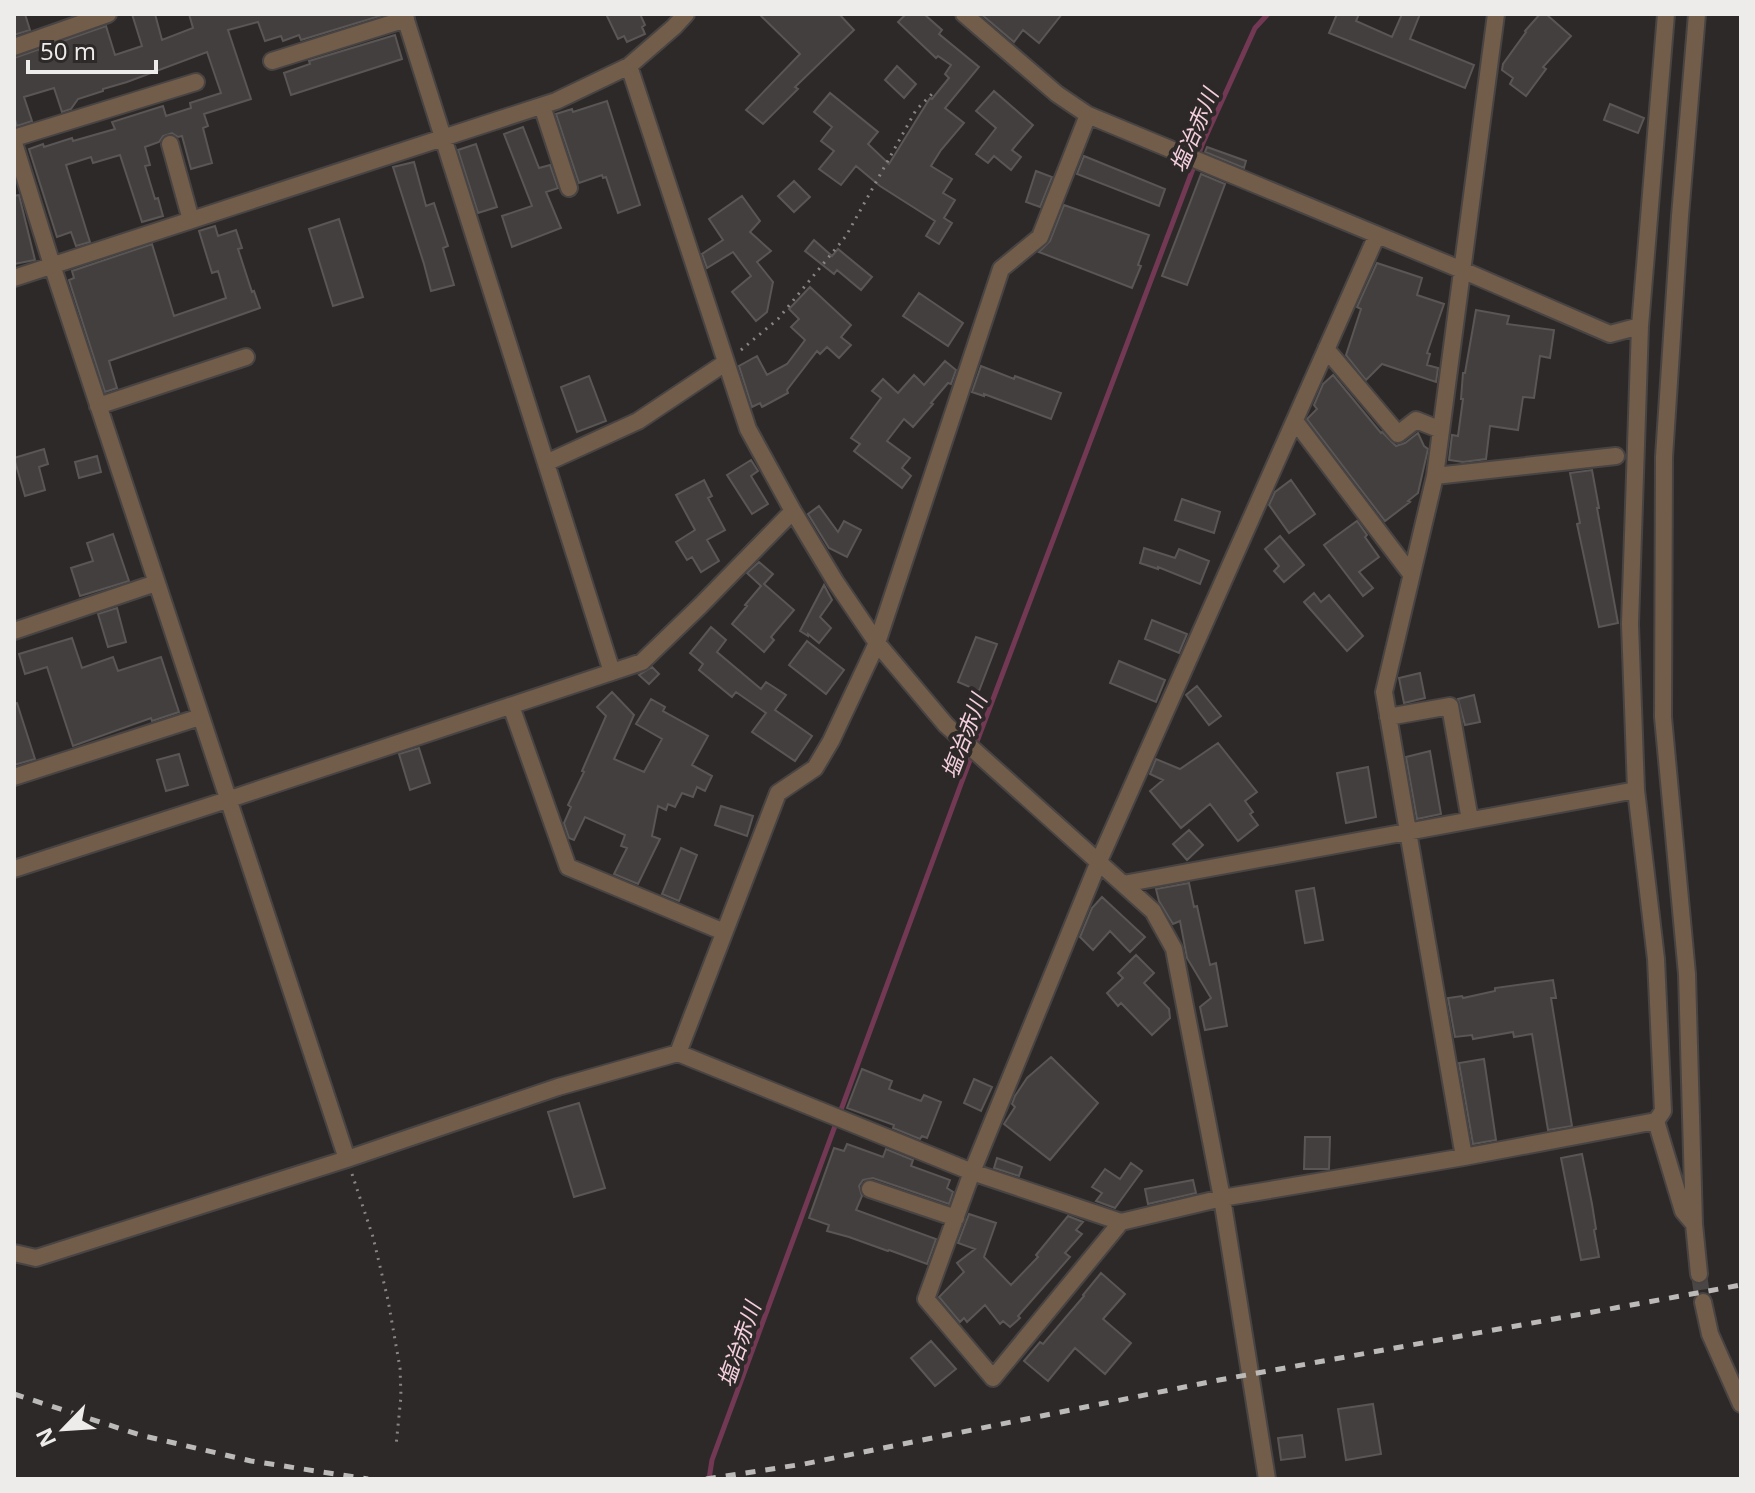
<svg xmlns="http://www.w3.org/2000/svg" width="1755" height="1493" font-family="'Open Sans','Noto Sans JP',sans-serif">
<rect width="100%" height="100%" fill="#2d2928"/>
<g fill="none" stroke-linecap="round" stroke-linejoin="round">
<!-- stream -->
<path stroke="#733954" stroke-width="5" d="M709,1479l3,-19 249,-676 241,-639 53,-117 13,-14"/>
</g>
<!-- building -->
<path fill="#433f3f" stroke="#5a5656" stroke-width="2" d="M14,14h11l5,16 -16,5z
M132,14h23l7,26 31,-12 -4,-14 194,1 -82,25 -2,-5 -16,6 -2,-5 -16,5 -7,-19 -30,8 23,69 -47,15 4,12 -5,2 9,35 -21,6 -9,-33 -4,1 -6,-4 -9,3 -4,6 -14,5 5,18 -5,1 10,33 3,-1 5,18 -21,6 -22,-67 -27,8 -2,-6 -25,8 24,77 -14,4 -5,-14 -14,5 -28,-88 14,-5 1,3 28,-9 1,3 42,-12 -3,-7 51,-16 3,10 25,-8 -1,-5 31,-10 -14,-41 -80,30 -24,7v2l-25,8 -7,10 -9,3 -8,-24 -30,9 8,24 -15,5 -3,-10v-58l92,-32 9,29 27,-9z
M606,14h34l5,11 -3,2 3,7 -18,8 -3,-6 -6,3z
M759,14h80l15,16 -59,57 3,2 -35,35 -17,-14 54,-56z
M906,14h18l18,16 -3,4 40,33 -34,41 19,15 -23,27 -10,16 21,13 -9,14 12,7 -11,18 8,5 -13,21 -13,-8 9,-15 -55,-35 -24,-20 -15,19 -22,-16 15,-18 -13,-10 11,-14 -18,-15 16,-19 48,39 -10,12 21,20 41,-66 2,1 17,-21 -4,-4 6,-9 -13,-9 -2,2 -38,-36z
M981,14h81l-23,29 -16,-13 -9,12z
M1337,14h22l-3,7 36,16 10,-23h18l-10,25 64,26 -9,23 -136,-55z
M1540,14h6l25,22 -28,31 3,2 -20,27 -16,-12 3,-6 -11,-8 1,-6 23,-32 -1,-1z
M395,35l7,24 -111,36 -7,-22 26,-9 -1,-3z
M897,66l19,18 -12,14 -19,-18z
M994,91l39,34 -21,25 9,7 -10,13 -17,-14 -6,7 -12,-9 20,-26 -20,-17z
M607,101l33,104 -22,8 -12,-36 -3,1 -1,-3 -23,8 -23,-69 16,-5 1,3z
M1610,104l34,14 -6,15 -34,-13z
M523,127l16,41 11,-3 8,23 -12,4 15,36 -49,19 -10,-31 30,-10 -28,-72z
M476,144l21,63 -19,6 -20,-63z
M1207,147l39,14 -2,7 -39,-16z
M1084,156l81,33 -6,17 -82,-32z
M414,162l12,44 8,-3 14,43 -5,2 11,37 -23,6 -7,-27 -31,-97z
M1036,171l16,6 -12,30 -14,-5z
M1201,174l24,10 -38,101 -25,-9z
M794,181l16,16 -16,15 -16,-16z
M19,195l16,65 -21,4v-68z
M742,196l18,25 -10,11 21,19 -14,11 16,20 -6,30 -11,9 -24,-29 19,-16 -18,-24 -26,16 -5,-14 21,-14 -14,-21z
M1064,205l85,30 -11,30 3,1 -9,22 -93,-36 11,-11z
M339,219l24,78 -30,9 -24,-77z
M215,226l3,10 18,-6 6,18 -4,1 14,43 2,-1 6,17 -151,53 8,27 -12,4 -36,-112 5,-2 -2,-7 80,-27 22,72 52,-18 -8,-27 -6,2 -13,-42z
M814,240l18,16 6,-7 34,28 -11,13 -24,-20 -3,4 -29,-23z
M1377,263l45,15 -5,17 27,9 -17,49 3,1 -3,11 11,3 -2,14 -54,-18 -16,16 -20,-25 15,-46 -4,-2z
M810,287l41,38 -10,12 10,8 -12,13 -12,-11 -7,7 -3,-3 -30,39 1,3 -26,14 -2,-4 -8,4 -13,-41 18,-10 10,19 20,-11 18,-24 -14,-13 8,-8 -10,-10z
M919,293l44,30 -15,23 -45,-30z
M1476,310l33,6 -2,8 47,6 -4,28 -10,-2 -6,42 -11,-1 -5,33 -28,-4 -4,33 -23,3 -14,-2 3,-25 6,1 5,-37h-2l2,-26h2z
M945,361l11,9 -5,14 -3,-1 -17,20 2,1 -20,23 -9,-8 -17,22 23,17 -8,10 9,8 -9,12 -48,-37 6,-7 -9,-6 30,-40 -9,-7 11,-12 15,14 16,-18 10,10z
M981,366l33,13 1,-3 46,17 -10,26 -67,-25v2l-12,-4z
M1333,375l48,58 1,-1 14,14 9,-3 13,-10 6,13 4,3 -10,44 -10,8 2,1 -25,19 -78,-102 10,-10 -3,-4 9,-21z
M589,376l17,45 -29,11 -16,-45z
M44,449l4,15 -9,3 6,23 -20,6 -11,-38z
M97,456l4,16 -22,6 -4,-16z
M751,460l7,11 -7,5 17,28 -16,10 -25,-39z
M1592,470l7,38h-2l21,115 -19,4 -22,-103 3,-1 -10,-50z
M704,480l8,16 -4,2 17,32 -18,10 12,21 -18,11 -9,-15 -5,3 -11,-18 19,-12 -19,-35z
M1291,480l24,34 -26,19 -20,-28 6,-13z
M1182,499l38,13 -6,21 -39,-13z
M819,506l19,26 6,-11 17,9 -14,27 -18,-9 -21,-34z
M1357,521l10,14 -2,2 14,20 -20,15 14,16 -10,8 -39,-51z
M113,534l16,47 -49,15 -9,-28 22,-7 -6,-18z
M1280,536l24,29 -20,17 -10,-11 5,-5 -14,-17z
M1144,548l31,10 4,-9 30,12 -9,23 -42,-17v2l-18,-6z
M759,562l14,12 -9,10 30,26 -23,27 3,3 -10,12 -32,-28 15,-18 -2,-1 16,-19 -14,-13z
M824,585l8,15 -12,17 11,11 -12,15 -11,-9v2l-8,-5z
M1314,593l7,9 8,-7 34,41 -16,15 -43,-49z
M117,608l9,34 -18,5 -10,-33z
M1152,620l35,14 -8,19 -34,-14z
M711,627l15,13 -9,12 44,37 5,-7 20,13 -11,15 37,26 -17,25 -43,-29 14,-19 -30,-21 -4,5 -33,-27 4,-6 -13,-11z
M976,637l21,7 -18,47 -21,-9z
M72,638l10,30 31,-11 5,14 43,-14 18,55 -27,9 -1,-3 -78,28 -26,-79 -22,7 -6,-20z
M807,641l37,29 -18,24 -37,-29z
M1119,661l46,19 -9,22 -46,-19z
M652,667l7,7 -10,10 -10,-9z
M1420,673l5,25 -21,5 -5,-25z
M1197,686l24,30 -12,9 -23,-30z
M612,692l22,23 -20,44 30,13 18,-33 -26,-15 15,-25 14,8 -2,4 45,25 -16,29 20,11 -7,15 -8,-4 -4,10 -11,-4 -7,14 -7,-3 -2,6 -8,-4 -6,30 8,3 -22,45 -24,-10 13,-26 -6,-2 4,-11 -40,-18 -11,23 -5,-2 -5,-15 7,-16 -3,-2 16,-33 -2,-1 24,-55 -9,-9z
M1474,695l6,27 -15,3 -7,-26z
M17,703l18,56 -21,6v-61z
M1218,743l39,49 -12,9 8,11 -3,2 8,11 -20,16 -28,-37 -29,24 -31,-37 13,-11 -13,-6 6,-15 24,10z
M419,748l11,35 -20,7 -11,-36z
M1430,751l11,63 -24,5 -11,-62z
M179,754l9,31 -22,6 -9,-31z
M1368,767l8,50 -30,6 -9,-50z
M721,806l32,10 -6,20 -32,-11z
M1189,830l14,15 -16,15 -14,-16z
M681,848l16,7 -18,46 -17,-7z
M1189,883l5,24 3,-1 13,59 6,-2 11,63 -22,4 -5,-23 11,-9 -24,-40 -7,-37 -7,3 -14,-23 -3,-12z
M1314,888l9,52 -18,3 -9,-52z
M1102,897l43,40 -15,15 -20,-21 -17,19 -13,-13 12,-29z
M1136,955l18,18 -10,10 25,26 1,9 -18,17 -31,-32 -3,3 -11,-13 16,-15 -5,-5z
M1553,980l3,18h-5l21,128 -24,4 -16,-96 -18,3 -1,-5 -40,7 -1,-4 -17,2 -7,-39 14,-2 1,2 32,-7v-3z
M1051,1057l47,46 -48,57 -46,-36 11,-17 -3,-3 3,-8 12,-18z
M1484,1059l12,81 -23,4 -14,-81z
M862,1069l30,12 -3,8 32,12 3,-6 17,7 -14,36 -5,-2 -2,3 -27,-11 1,-3 -47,-17z
M974,1079l18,8 -11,24 -17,-8z
M579,1103l26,85 -31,9 -26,-85z
M1305,1137h25l-1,32h-25z
M847,1144l36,13 3,-8 27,11 -2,6 39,14 -3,8 6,4 -4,12 -76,-26 -10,2 -4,6 3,10 -6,14 80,29 -9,25 -38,-14 -1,1 -39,-14 -22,-6 2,-6 -20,-7 25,-70 10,3z
M1582,1154l10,50 4,25 -2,1 5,27 -18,3 -20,-102z
M997,1158l25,9 -3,9 -25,-8z
M1131,1163l11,8 -27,37 -19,-7 6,-8 -10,-6 13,-18 15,10z
M1193,1180l3,13 -48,11 -3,-15z
M969,1214l27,9 -12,34 27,28 27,-28 -2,-2 32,-39 15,6 -7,8 6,4 -17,19 5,4 -52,59 2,2 -10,9 -7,-6 -3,3 -15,-19 -18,17 -3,-4 -4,4 -21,-25 25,-25 -7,-9 18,-14 -17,-6z
M1101,1273l24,21 -22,25 28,24 -26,31 -30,-26 -27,33 -24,-20 16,-19 3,2 41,-48 -1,-1z
M931,1341l25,28 -21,17 -24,-28z
M1373,1404l8,50 -35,6 -8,-51z
M1302,1435l3,22 -24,3 -3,-22z"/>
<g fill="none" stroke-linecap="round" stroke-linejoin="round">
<!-- minor-tunnel -->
<path stroke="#4a4645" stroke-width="16" stroke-dasharray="16 8" stroke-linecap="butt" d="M1699,1274l4,28"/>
<!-- minor casing -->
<g stroke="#484443" stroke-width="20">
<path id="minor" d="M404,14l208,658
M964,14l93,80 31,21 374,155 148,64 30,-8
M1697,14l-17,202 -16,241 -1,260 24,257 7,250 5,50
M14,47l94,-33
M272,61l134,-42
M629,66l119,363 45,82 42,70 42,62 69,82 207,186 21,38 48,249 45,281
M542,106l27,82
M14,138l182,-56
M14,143l38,122 295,894
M170,144l21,76
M14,278l542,-177 73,-35 45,-39 12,-13
M1326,349l72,85 18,-14 25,10
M98,406l148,-49
M1295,421l116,153
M546,463l92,-42 87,-58
M1435,476l181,-20
M14,631l142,-48
M511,706l57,161 156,65
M1388,717l62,-11 20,114
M14,777l186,-60
M14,869l213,-69 415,-138 59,-57 92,-94
M1123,884l513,-94
M678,1053l100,-260 37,-25 16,-27 46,-98 124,-374 39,-32 48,-122
M1656,1121l27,90 11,13
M1464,1157l-80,-465 51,-216 61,-462
M870,1189l86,29
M1121,1222l-128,156 -67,-79 46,-127 127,-311 278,-626
M14,1253l22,5 311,-99 211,-72 120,-34 294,119 149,50 101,-24 242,-41 192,-36 7,-10 -7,-152 -20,-169 -6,-166 10,-298 26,-312
M1703,1302l7,32 31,70"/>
</g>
<!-- path -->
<path stroke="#888584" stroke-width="3" stroke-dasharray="2 6" stroke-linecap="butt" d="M741,350l37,-31 68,-83 70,-126 19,-19
M352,1174l21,63 15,63 12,68 1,28 -5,50"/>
<!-- minor -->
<use href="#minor" stroke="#725c4a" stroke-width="16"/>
<!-- rail -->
<path stroke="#bcbab9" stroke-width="5" stroke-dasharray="10 10" stroke-linecap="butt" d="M14,1394l126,41 111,26 117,18
M706,1479l98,-15 415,-84 522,-95"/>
</g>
<g text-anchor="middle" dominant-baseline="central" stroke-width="8" stroke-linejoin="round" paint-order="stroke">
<!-- water labels -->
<g font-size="22" font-style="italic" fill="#f5cfde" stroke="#2d2928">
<text transform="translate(1193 130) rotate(-67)">塩冶赤川</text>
<text transform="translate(963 736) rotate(-69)">塩冶赤川</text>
<text transform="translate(738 1344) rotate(-71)">塩冶赤川</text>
</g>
</g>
<!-- border -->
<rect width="1755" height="1493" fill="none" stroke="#eeeceb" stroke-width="32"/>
<!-- north arrow -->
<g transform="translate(64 1429) rotate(245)" stroke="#2d2928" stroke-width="6" paint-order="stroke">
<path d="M0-6L14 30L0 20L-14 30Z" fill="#eeeceb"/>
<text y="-12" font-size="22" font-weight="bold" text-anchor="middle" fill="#eeeceb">N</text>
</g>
<!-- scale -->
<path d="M28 60v12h128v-12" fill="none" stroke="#eeeceb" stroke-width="4"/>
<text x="40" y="60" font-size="24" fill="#eeeceb" stroke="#2d2928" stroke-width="6" paint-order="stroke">50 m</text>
</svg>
